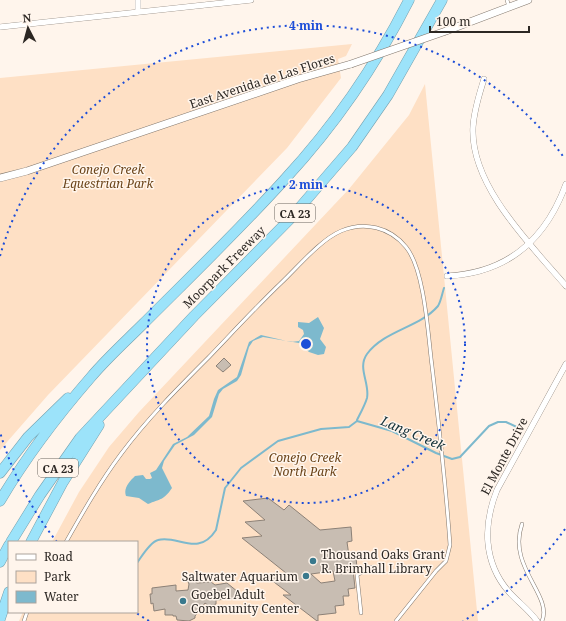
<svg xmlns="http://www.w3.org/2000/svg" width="566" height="621" font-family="'Noto Serif',serif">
<rect width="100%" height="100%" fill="#fff5ec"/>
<!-- green -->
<path fill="#fee0c5" d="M352,44l-6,12 -8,3 3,19 -54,70 -239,247 -48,55v-372z
M425,84l53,537h-459l4,-9h114v-70h-85l27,-50 30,-45 30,-35 210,-223 60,-74z"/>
<!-- water -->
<path fill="#7db9cd" d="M318,317l6,11 -4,11 6,8 -2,7 -6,1 -9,-3 -10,-9 -36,-6 -10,4 -4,6 -8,28 -4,6 -14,8 -4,5 -7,23 -18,18 -19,10 -11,16 -2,7 10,20c-8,12 -12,11 -24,16l-9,-6 -13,-2c-3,-8 4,-15 9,-20l8,-1 3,4h4l2,-1 -2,-5 6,-3 17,-26 14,-7 22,-21 5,-17 4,-9 19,-13 12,-35 12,-7 30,7 8,-1 5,-7 -1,-4 -5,-3v-5l11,1z"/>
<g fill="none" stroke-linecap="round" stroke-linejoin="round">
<!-- stream -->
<path stroke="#7db9cd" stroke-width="2" d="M357,420c3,-6 8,-15 10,-22 3,-15 -10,-30 0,-44 18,-24 52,-26 71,-48 3,-5 4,-12 6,-18
M137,563c5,-7 13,-21 21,-23 19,-6 40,18 58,-10l9,-42 16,-20 37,-27 43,-12 28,-2 8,-6 35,10 44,22 16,6 8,-2 29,-31 9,-4h8l15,7"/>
</g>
<!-- building -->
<path fill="#c8bdb2" stroke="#8c8177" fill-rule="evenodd" d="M224,358l7,7 -8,7 -7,-6z
M268,498l16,12 5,-5 31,25 31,-3 1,14 -5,1 2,14h7l1,13h-4l2,19 -7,1 1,7h-6l1,9 -9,1 1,7 -18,2v6h-1l-34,-26h8l-25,-19 20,-3 -44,-35 20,-2 -17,-14 20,-2 -22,-19zM333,571l2,10 -14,2 -10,-9z
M186,577l11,6 14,-1 4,3 12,-2 11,9 1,6 -23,2v4l-7,2 -4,-3 -10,13v2l-6,3 -12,-1 -1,-4h-3v-1h-8v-6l-11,2 -1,-8 -2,1 -1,-10h2v-6l24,-3v6l12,-1 1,-6z"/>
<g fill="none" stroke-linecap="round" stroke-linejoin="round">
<!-- service casing -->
<g stroke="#80766c" stroke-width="4">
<path id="service" d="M507,0l2,7
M522,524c-15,43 31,71 20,97
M66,542c17,-30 34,-60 55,-88 26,-35 57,-66 88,-97 24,-25 47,-50 72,-74 17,-16 39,-43 60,-52 23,-10 49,-4 65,16 19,23 22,89 26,119 7,60 14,119 18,179l-4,16 -10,10 -40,50
M361,613l-4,-38 14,-8
M24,621l3,-9"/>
</g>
<!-- minor casing -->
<g stroke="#80766c" stroke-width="6">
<path id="minor" d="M138,0v12
M0,27l251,-27
M484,79c-5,16 -10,31 -11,48 -3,58 57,117 93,159
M447,276c61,-3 99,-37 119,-92
M537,621c-8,-11 -19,-19 -28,-29 -26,-30 -26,-67 -12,-102l69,-126"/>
</g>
<!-- tertiary casing -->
<g stroke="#80766c" stroke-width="8">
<path id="tertiary" d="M446,31l82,-31
M0,178l27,-7 271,-92 53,-15"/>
</g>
<!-- motorway casing -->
<g stroke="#75a1af" stroke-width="11">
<path id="motorway" d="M0,473l28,-36 40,-39
M0,501c26,-44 58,-86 91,-124 16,-19 35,-36 52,-53 48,-48 97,-95 142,-145 49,-53 91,-114 124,-179
M11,542l29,-47 40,-57 114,-122 95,-96 63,-73 36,-52 54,-95
M31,542l32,-60 36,-57
M0,562l9,-17
M0,619l9,-27"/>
</g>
<!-- service -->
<use href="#service" stroke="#fff" stroke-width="3"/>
<!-- minor -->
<use href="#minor" stroke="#fff" stroke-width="5.5"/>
<!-- tertiary -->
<use href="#tertiary" stroke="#fff" stroke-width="7"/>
<!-- motorway -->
<use href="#motorway" stroke="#9ce3fa" stroke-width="10"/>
<!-- tertiary-bridge casing -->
<g stroke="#80766c" stroke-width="8" stroke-linecap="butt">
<path id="tertiary-bridge" d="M351,64l95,-33"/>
</g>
<!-- tertiary-bridge -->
<use href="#tertiary-bridge" stroke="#fff" stroke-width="7"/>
</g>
<!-- distance rings -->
<g fill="none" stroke="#1d4ed8" stroke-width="2" stroke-dasharray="2 4">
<circle cx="306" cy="344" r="159"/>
<path d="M565 529A318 318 0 0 1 463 621M149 621A318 318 0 0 1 135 612M57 542A318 318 0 0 1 0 432M0 256A318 318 0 0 1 565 159"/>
</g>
<!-- markers -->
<g fill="#39798d" stroke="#fff5ec" stroke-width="1.5">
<circle cx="313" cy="561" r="4"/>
<circle cx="306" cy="576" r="4"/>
<circle cx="183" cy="601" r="4"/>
</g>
<g text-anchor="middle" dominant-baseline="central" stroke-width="3" stroke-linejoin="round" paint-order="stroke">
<!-- shield labels -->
<g fill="#fff5ec" stroke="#6b655f" stroke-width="1">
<rect x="275" y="204" width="40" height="18" rx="3"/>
<rect x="38" y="459" width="40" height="18" rx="3"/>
</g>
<g font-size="11" font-weight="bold" fill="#2c2723">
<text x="295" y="213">CA 23</text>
<text x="58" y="468">CA 23</text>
</g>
<!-- street labels -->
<g font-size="12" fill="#2c2723" stroke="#fff5ec">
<text transform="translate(262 81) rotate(-18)">East Avenida de Las Flores</text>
<text transform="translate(224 267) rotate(-45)">Moorpark Freeway</text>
<text transform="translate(504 456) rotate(-62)">El Monte Drive</text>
</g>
<!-- park labels -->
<g font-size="12" font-style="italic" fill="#6b4419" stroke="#fff5ec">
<text x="108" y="169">Conejo Creek<tspan x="108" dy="14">Equestrian Park</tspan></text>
<text x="305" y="457">Conejo Creek<tspan x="305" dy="14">North Park</tspan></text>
</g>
<!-- poi labels -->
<g font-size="12" fill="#2c2723" stroke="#fff5ec" text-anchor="start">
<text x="321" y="554">Thousand Oaks Grant<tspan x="321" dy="14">R. Brimhall Library</tspan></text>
<text x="298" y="576" text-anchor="end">Saltwater Aquarium</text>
<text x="191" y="594">Goebel Adult<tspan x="191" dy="14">Community Center</tspan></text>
</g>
<!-- water labels -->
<g font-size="13" font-style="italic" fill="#102e37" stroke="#fff5ec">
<text transform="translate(413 433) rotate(23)">Lang Creek</text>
</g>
</g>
<circle cx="306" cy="344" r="6" fill="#1d4ed8" stroke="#fff5ec" stroke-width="2"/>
<g font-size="12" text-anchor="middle" font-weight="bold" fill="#1d4ed8" stroke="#fff5ec" stroke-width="3" stroke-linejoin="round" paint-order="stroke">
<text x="306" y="30">4 min</text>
<text x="306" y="189">2 min</text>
</g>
<!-- legend -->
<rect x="8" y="541" width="130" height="72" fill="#fff5ec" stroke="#aba39c"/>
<rect x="16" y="554" width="20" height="6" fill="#ffffff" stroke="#aba39c"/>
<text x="44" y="561" font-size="12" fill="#2c2723">Road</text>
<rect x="16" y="571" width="20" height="12" fill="#fee0c5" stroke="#aba39c"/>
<text x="44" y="581" font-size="12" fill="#2c2723">Park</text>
<rect x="16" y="591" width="20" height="12" fill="#7db9cd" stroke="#aba39c"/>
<text x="44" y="601" font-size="12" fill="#2c2723">Water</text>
<!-- north arrow -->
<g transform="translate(28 28) rotate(354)" stroke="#fff5ec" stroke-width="3" paint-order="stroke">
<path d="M0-3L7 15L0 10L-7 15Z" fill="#2c2723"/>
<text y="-6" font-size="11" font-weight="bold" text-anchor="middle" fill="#2c2723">N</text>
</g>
<!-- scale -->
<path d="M430 26v6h99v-6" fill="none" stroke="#2c2723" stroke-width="2"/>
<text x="436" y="26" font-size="12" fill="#2c2723" stroke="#fff5ec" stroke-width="3" paint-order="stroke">100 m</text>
</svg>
